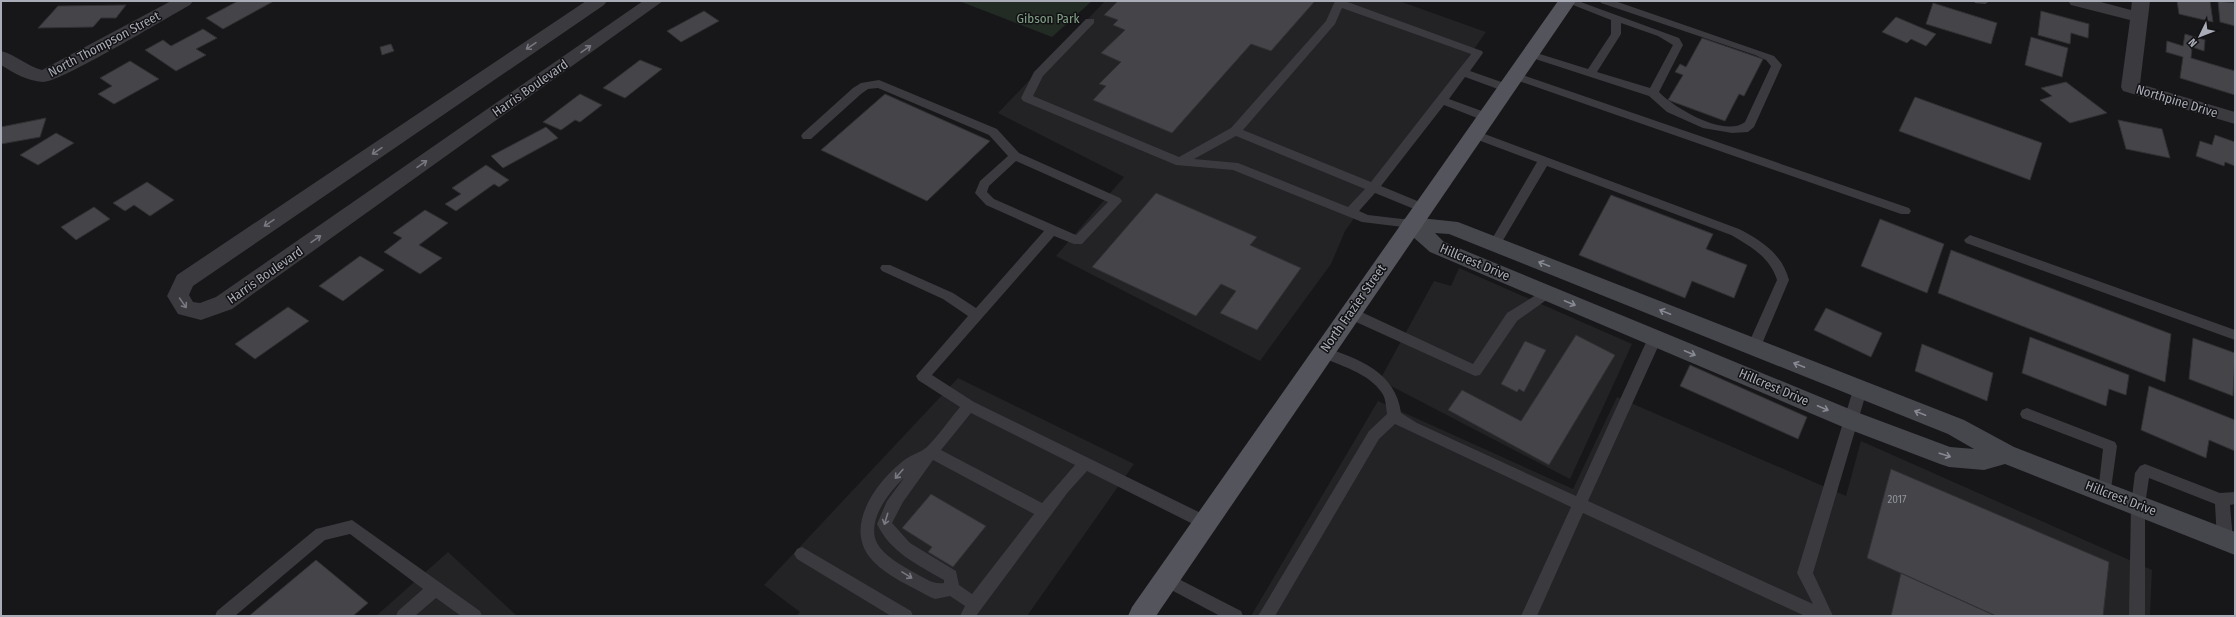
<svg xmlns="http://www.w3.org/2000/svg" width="2236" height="617" font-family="'Fira Sans Condensed',sans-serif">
<rect width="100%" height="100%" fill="#171719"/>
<!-- built -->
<path fill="#232326" d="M1105,1h294l87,31 -141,199 -14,33 -71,97 -204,-105 68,-79 -126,-64z
M1459,268l173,76 -62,135 -179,-93 -9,-10 52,-95 17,5z
M958,378l176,86 -107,152h-231l4,-4 -36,-27z
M1617,397l229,99 15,-55 291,129 -2,46h-899l127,-215 195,88z
M448,552l69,64h-141z"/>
<!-- green -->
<path fill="#232b25" d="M959,1h133l-40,36z"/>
<!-- building -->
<path fill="#444449" stroke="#313134" d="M238,1h36l-51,28 -17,-11z
M1118,1h197l-44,50 -20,-7 -79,89 -79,-33 13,-14 -7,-2 22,-22 -20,-9 24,-23 -12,-5 5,-5 -14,-5z
M2177,1h33l3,21 -34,-8z
M2218,1l17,2v23l-15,-4z
M1933,3l64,20 -6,21 -65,-20z
M126,5l-10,13h-15l-8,9 -55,1 20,-22z
M704,11l15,10 -38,21 -14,-11z
M2041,11l48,13 -1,14 -17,-5 -1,11 -32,-9z
M1896,17l40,17 -10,12 -15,-7 -4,4 -25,-11z
M203,29l14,9 -21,11 10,6 -30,16 -31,-21 18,-10 8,6z
M2185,34l20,6 -1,11 -12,-4 -1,11 44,13v24l-55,-17 3,-21 -17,-5 1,-11 16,5z
M2031,37l37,11 -6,29 -37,-12z
M1702,38l61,21 -19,37 -5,-2 -14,27 -57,-21 15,-25 -8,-3 5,-8 6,3z
M391,44l3,7 -12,4 -2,-8z
M640,60l22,9 -37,29 -22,-10z
M130,61l29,18 -45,25 -16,-10 14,-8 -12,-8z
M2066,82l41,31 -37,10 -30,-23 12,-4 -11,-8z
M580,94l22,11 -22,17 -5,-2 -14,10 -18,-8z
M885,94l105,47 -63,60 -106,-51z
M1915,97l127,46 -12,37 -131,-49z
M46,118l-6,19 -39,7v-17z
M2118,120l44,9 8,29 -44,-9z
M546,127l12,11 -55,30 -12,-12z
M56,133l18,10 -36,22 -18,-10z
M2215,135l20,7v24l-10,-4 -1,4 -28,-10 4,-15 12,4z
M486,165l23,15 -10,7 -5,-3 -38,27 -11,-7 16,-10 -9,-6z
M147,182l27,18 -24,16 -16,-11 -9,6 -12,-8z
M1156,193l101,44 -7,8 51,23 -44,62 -37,-17 16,-22 -15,-7 -25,32 -104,-49z
M1611,195l102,39 -7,15 41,16 -13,33 -42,-17 -7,17 -106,-43z
M94,207l16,12 -34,21 -15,-13z
M425,210l23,13 -29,22 23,13 -22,16 -36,-22 18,-14 -9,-5z
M1880,219l64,25 -17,49 -66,-27z
M1951,250l220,84 -6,48 -227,-89z
M360,256l24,14 -41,31 -24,-15z
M288,307l21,14 -54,38 -20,-15z
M1826,308l56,25 -11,24 -57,-27z
M1576,335l39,20 -66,110 -101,-55 14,-20 59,31z
M2030,337l99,38 -3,20 -17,-6 -3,17 -84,-33z
M2193,338l42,15 -2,43 -44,-17z
M1525,341l21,9 -22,42 -5,-3 -2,3 -16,-8z
M1922,344l71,29 -6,28 -72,-30z
M1690,365l117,52 -9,22 -118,-53z
M2149,386l86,34v31l-26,-11 -3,18 -65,-28z
M1891,469l218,93 -6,54h-107l-129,-58z
M931,494l55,32 -33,41 -25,-15 4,-5 -30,-19z
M316,560l52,43 -15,13h-104z
M1901,573l95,43h-105z"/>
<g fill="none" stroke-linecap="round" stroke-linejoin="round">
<!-- lane -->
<path fill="#3a3a3f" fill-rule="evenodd" d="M1335,1h10l137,50 1,2 -13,18 40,14 2,3 -6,4 -41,-15 -16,22 41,15 2,3 -2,3h-8l-38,-15 -63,81 46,19 2,3 -2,3h-8l-44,-18 -16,18 9,4 43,5 4,1 2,3 -2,3 -4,1 -49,-6 -129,-52 -57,-5 -153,-64 -2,-3 13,-26 52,-53h8v4l-51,53 -10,20 146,61 52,-29 95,-107zM1342,8l129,46 -100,128 -128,-52 92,-106zM1236,136l129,53 -17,18 -110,-44 -44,-4z
M1563,1h15l101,37 4,7 -24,47c15,16 66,46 86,30l26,-56 -5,-6 -11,-5 -154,-52 -1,-2h15l159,55 8,9 -28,62 -6,5 -16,1 -29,-5 -36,-16 -18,-16 -123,-40 -1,-2 5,-3 58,18 23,-35v-14zM1621,23l37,13 15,9 -23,43 -53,-16 24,-38z
M1974,1h16l-5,3 -10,-1z
M1514,72l395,136 2,3 -2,3h-8l-391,-136 -1,-2 1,-2z
M879,80l118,49 22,24 101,45 2,3 -40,43h-8l-20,-8 -122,139 42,27 237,116 2,5 -2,5 -5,2 -5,-2 -114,-57 -19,21 -92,124h-16l5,-10 -15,-10 -15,3 -5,-2c-19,-11 -42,-20 -57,-36 -31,-32 2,-78 30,-100 7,-6 17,-8 24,-14 12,-12 22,-27 33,-40l-42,-27 -2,-4 52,-60 -25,-17 -61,-28 -2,-3 2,-3h8l63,28 23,15 68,-77 -58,-26 -11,-12 5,-12 28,-25 -19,-21 -111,-47 -10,1 -7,5 -50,45h-8l-2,-3 2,-3 50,-45 8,-5zM1016,161l92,41 -32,33 -82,-36 -7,-7 2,-6zM971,413l104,52 -33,38 -101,-53zM933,460l101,54 -62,80 -13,-9 -3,-14 -46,-28 -18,-20 11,-21zM904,478l-17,23 -10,23c13,28 41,41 67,56v3c-11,2 -21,-6 -31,-11 -12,-7 -29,-16 -36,-29 -11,-22 12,-51 27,-65z
M1474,130l265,99c23,12 43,25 50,51l-30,71h-10l-2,-4 30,-67c-7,-23 -27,-34 -46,-45l-184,-69 -48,81h-8l-2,-3 48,-82 -67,-25 -2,-3 2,-3z
M1970,235l265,95v10l-269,-97 -2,-3z
M1547,288l5,2 1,3 -1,3 -35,25 -37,54 -5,1 -130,-59 -2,-4 2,-4h10l118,55 34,-51z
M1655,333l5,1 2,4 -74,163 225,103 -16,-31 56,-183 2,-4 5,-2 5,2 2,4 -54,183 20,43h-28l-222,-103 -46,103h-16l50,-109 -176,-83 -16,15 -104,177h-17l111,-185 18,-17c-1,-7 -1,-15 -5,-21 -13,-20 -43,-28 -64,-37l-2,-4 2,-4 5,-1c35,11 73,25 78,66l16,10 159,73 72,-158 2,-4z
M2027,408l88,34 2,4 -7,50 -5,2 -5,-2 -2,-4 5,-43 -81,-31 -2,-4 2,-4z
M2145,464l75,29 15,-1v12l-5,1 3,35 -3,5 -5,2 -5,-2 -3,-5 -2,-36 -66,-26 -4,27v111h-16l2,-111 4,-32 5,-7z
M352,520l128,91 2,5h-21l-25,-18 -21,18h-19l2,-5 25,-22 -73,-55 -25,6 -90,76h-20l2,-5 99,-82z
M802,547l109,64 2,5h-22l-94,-57 -3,-5 3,-5z
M1167,573l74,38 2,5h-23l-58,-31 -3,-5 3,-5z"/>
<!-- street -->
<path fill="#3a3a3f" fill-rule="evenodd" d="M171,1h22l-3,4c-22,12 -129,77 -147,77 -16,-1 -29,-9 -42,-17v-14c15,4 26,15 41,19z
M586,1h21l-3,4 -411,281 -4,9 4,7 7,1 16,-6 427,-296h20l-431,308 -31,11 -23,-6 -11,-18 10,-21z
M2068,1h29l34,9 1,-9h18l-10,83 95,28v12l-112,-33 -2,-4 9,-67 -59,-15z"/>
<!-- secondary -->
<path fill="#46474d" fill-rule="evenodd" d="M1411,217l47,5 506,198 50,27 221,85v23l-230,-91 -21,6 -35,-3 -9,-3 -97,-37 -413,-175 -26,-23 -3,-5 3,-5zM1435,233l14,1 499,200 26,15 -24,-2 -91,-34 -415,-171z"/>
<!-- primary -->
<path fill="#54555c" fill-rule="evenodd" d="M1558,1h18l-420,615h-28l4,-9z"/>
</g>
<!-- one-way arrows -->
<defs><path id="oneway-shaft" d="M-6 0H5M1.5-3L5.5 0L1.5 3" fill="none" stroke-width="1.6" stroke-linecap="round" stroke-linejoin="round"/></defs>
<g stroke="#787982">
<use href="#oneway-shaft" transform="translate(531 46) rotate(146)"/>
<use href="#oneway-shaft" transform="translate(586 49) rotate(-35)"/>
<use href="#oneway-shaft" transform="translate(377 151) rotate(146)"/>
<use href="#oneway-shaft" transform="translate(422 164) rotate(-35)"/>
<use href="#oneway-shaft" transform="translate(269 223) rotate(146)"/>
<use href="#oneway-shaft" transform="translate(316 239) rotate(-35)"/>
<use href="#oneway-shaft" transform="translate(183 303) rotate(55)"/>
<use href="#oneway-shaft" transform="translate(899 474) rotate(131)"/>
<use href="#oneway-shaft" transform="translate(886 519) rotate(107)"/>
<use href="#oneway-shaft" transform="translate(907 575) rotate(32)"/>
</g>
<g stroke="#878993">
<use href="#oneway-shaft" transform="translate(1544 264) rotate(-158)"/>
<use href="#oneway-shaft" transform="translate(1570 303) rotate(23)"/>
<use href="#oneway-shaft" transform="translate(1665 312) rotate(-158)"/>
<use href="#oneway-shaft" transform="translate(1690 353) rotate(23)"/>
<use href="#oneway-shaft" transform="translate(1799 365) rotate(-158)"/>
<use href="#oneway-shaft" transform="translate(1823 408) rotate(23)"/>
<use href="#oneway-shaft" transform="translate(1920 413) rotate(-158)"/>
<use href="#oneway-shaft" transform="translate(1945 455) rotate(18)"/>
</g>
<g text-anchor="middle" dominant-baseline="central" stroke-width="3" stroke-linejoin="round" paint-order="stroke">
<!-- number labels -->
<g font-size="11" fill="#90929c">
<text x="1897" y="499">2017</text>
</g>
<!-- park labels -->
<g font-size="13" fill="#82a188" stroke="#121214">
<text x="1048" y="18">Gibson Park</text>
</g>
<!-- street labels -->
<g font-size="13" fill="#aaacb8" stroke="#121214">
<text transform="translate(104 44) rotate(-28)">North Thompson Street</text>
<text transform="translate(530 88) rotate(-35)">Harris Boulevard</text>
<text transform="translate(2177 101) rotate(17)">Northpine Drive</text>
<text transform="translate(1475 262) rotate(23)">Hillcrest Drive</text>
<text transform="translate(265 275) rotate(-35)">Harris Boulevard</text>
<text transform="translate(1353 308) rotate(-55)">North Frazier Street</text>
<text transform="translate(1774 387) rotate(23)">Hillcrest Drive</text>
<text transform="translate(2121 498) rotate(21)">Hillcrest Drive</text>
</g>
</g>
<!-- border -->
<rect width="2236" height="617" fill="none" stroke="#aaacb8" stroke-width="4"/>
<!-- north arrow -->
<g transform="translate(2200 36) rotate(227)" stroke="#121214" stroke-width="3" paint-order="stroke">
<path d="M0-3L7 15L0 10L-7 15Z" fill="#aaacb8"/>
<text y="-6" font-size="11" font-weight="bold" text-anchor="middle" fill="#aaacb8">N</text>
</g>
</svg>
